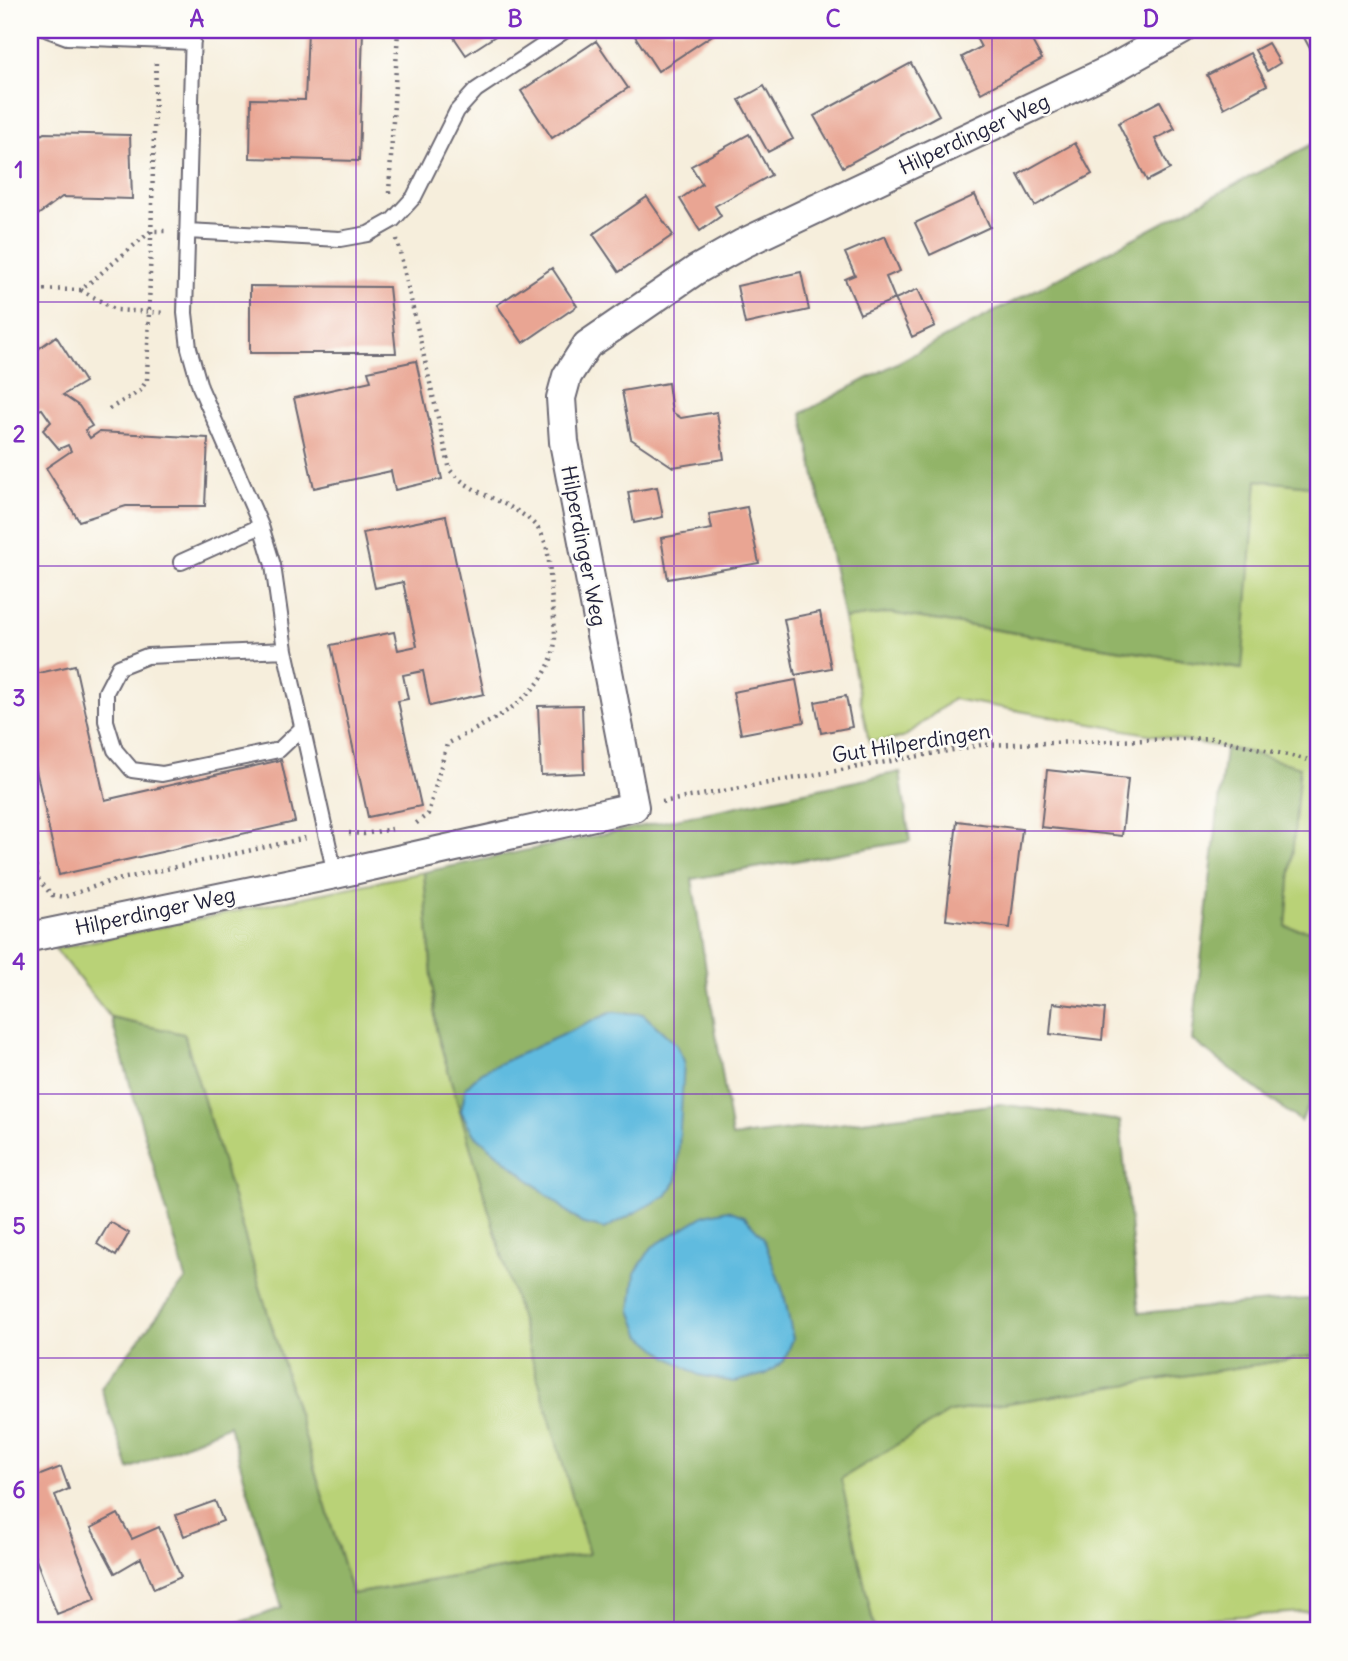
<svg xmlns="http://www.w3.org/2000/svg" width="1348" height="1661" font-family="Delius,sans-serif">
<rect width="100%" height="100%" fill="#fdfcf7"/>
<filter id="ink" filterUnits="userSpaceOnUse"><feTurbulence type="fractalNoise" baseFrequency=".0143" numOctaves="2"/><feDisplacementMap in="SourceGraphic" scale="14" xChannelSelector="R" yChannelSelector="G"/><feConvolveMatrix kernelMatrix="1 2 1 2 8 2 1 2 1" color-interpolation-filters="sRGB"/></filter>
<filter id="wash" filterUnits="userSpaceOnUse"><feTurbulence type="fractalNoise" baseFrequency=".00686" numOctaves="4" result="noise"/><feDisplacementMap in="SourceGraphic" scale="28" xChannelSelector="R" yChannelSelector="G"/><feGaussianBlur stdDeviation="1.57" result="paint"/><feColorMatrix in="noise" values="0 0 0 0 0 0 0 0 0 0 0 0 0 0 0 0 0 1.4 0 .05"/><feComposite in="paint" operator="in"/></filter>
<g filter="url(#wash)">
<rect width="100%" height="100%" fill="#f6eedc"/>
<!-- green -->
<path fill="#b9d277" stroke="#6e7a59" stroke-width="2" d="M1257,480l61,7v445l-33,-5 -37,-175 -295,-53 -50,39 -34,4 -25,-123 46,-6 351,56z
M424,872l12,157 154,525 -238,40 -168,-560 -73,-16 -56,-69z
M1318,1355v256l-305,20h-138l-35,-152 109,-67z"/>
<!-- forest -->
<path fill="#92b468" stroke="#5a6b52" stroke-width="2" d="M1318,141v346l-61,-7 -15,189 -352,-56 -46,6 -42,-206z
M1225,749l23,3 52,15 -14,160 32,5v153l-17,37 -109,-82z
M900,772l10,69 -218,38 40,258 268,-33 120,17 19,192 179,-15v57l-368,57 -109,67 34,152h-661l68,-23 -53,-183 -100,44 -28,-81 85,-109 -75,-261 73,16 168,560 237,-40 -153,-525 -12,-157z"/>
<!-- water -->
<path fill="#61bbdf" stroke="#426e8d" stroke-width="2" d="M612,1012l31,2 33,30 8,17 -7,119 -11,16 -61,33 -24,-6 -108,-90 -12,-22 5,-24 15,-15z
M728,1210l16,6 19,21 21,57 9,45 -9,22 -18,13 -32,8 -35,-7 -31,-18 -28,-23 -9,-24 4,-37 17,-26 53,-32z"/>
<g id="blocks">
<!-- building -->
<path fill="#e9a593" d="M308,30h55l-4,131 -109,-3 1,-59 54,1z
M449,30h49l2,3 -34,22z
M631,30h89l-62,41z
M986,30h14l3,4 9,-4h14l16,29 -61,34 -19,-36 19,-10 -6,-11z
M1300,30h18v26l-3,2z
M596,41l32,47 -76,50 -31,-47z
M1268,43l12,20 -13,8 -12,-21z
M1250,53l17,32 -43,23 -17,-33z
M911,63l28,52 -96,52 -29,-51z
M764,86l29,53 -25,13 -29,-52z
M1160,101l15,28 -20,10 15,30 -23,12 -29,-58z
M30,103l10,17 -6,5 6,11 4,-3 86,2 2,64 -70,-2 -31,23z
M749,134l22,41 -56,31 6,10 -21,15 -20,-32 22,-15 -11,-18z
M1075,143l17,31 -57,32 -17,-31z
M975,195l15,32 -60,28 -15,-32z
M647,197l26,38 -54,37 -26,-38z
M885,236l15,35 -14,6 9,22 -35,15 -15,-35 10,-4 -10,-22z
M552,268l25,38 -54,37 -26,-38z
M801,272l8,38 -64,14 -8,-38z
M250,286l139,1 7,66h-146z
M918,289l17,37 -23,11 -17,-38z
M56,336l29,46 -22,13 16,11 13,20 -7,4 5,8 9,-6 109,6 -3,68h-79l-47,15 -33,-53 25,-17 -3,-6 -9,4 -16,-19 8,-8 -9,-13 -12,3v-57z
M416,361l26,118 -47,11 -4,-19 -77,17 -20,-90 77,-17 -3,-10z
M668,383l4,29 9,6 36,-6 7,47 -51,8 -42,-28 -9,-48z
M657,487l6,30 -29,6 -6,-31z
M747,507l12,56 -91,16 -7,-41 51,-9 -3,-15z
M446,516l38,178 -54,12 -7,-35 -20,4 5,24 -10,2 23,105 -53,11 -37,-172 63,-13 4,18 19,-4 -14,-64 -28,6 -12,-55z
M820,612l11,56 -36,7 -11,-56z
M75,665l30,135 176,-40 14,62 -236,53 -29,-133v-67z
M796,680l8,42 -63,12 -8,-42z
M846,696l6,31 -31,6 -6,-31z
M582,705l2,68 -43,2 -3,-69z
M1047,770l81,9 -6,57 -81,-9z
M957,821l65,8 -12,99 -64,-8z
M1053,1003l52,6 -3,31 -52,-6z
M110,1222l19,11 -13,23 -19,-12z
M61,1467l8,22 -14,6 41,104 -39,15 -27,-70v-65z
M215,1501l8,20 -39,15 -8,-21z
M118,1514l14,25 27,-12 22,50 -27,12 -13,-31 -26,15 -24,-45z"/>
</g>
</g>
<g filter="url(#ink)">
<use href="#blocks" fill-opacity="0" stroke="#6c6973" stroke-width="2"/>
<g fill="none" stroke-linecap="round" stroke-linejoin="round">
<!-- service casing -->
<g stroke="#6c6973" stroke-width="18">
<path id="service" d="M48,30l19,7 126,5
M193,30l-8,283 4,35 11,39 61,139 12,39 12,85 50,224
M187,231l153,8 28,-5 25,-14 21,-23 43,-86 19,-21 90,-60
M181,562l80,-36
M285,650l-138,6 -28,11 -13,25v29l9,29 17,20 30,4 117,-24 23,-22"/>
</g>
<!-- minor casing -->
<g stroke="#6c6973" stroke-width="32">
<path id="minor" d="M30,937l305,-63 299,-67 -70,-365 -3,-44 6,-22 20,-31 109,-75 46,-26 370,-175 70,-39"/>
</g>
<!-- path -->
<path stroke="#6c6973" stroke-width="4.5" stroke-dasharray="2 5" stroke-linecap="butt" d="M389,193l9,-163
M397,239l53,231c22,26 60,30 84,54 17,17 15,44 17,65 1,17 6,44 3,59 -10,52 -66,74 -107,96l-19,70 -14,11
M30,289l51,1 70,-59h17
M81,290l35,20 50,3
M109,409l31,-18 7,-11 9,-318
M662,802l319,-57 232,-7 105,24
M349,833l15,1 28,-5
M30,838l8,41 14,16 12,2 44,-15 198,-44"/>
<!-- service -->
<use href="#service" stroke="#fff" stroke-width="14"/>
<!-- minor -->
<use href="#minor" stroke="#fff" stroke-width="28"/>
</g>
</g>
<!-- grid -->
<path fill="none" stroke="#7b2cbf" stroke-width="2" stroke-opacity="0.55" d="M356,30v1601M674,30v1601M992,30v1601M30,302h1288M30,566h1288M30,831h1288M30,1094h1288M30,1358h1288"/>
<g text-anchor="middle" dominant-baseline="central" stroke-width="5" stroke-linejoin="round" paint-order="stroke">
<!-- street labels -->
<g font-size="21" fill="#22223b" stroke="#fdfcf7">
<text transform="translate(974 134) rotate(-25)">Hilperdinger Weg</text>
<text transform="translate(584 546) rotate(79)">Hilperdinger Weg</text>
<text transform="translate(911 743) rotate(-9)">Gut Hilperdingen</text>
<text transform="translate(155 911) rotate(-12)">Hilperdinger Weg</text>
</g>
</g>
<!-- margin -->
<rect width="1348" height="1661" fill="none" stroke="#fdfcf7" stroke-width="77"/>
<rect x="38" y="38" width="1272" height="1584" fill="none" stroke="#7b2cbf" stroke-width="2.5"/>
<g font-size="23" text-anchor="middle" font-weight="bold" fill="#7b2cbf">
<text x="197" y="27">A</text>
<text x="515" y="27">B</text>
<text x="833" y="27">C</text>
<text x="1151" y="27">D</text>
<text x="19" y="178">1</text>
<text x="19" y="442">2</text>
<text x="19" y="706">3</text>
<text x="19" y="970">4</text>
<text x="19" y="1234">5</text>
<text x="19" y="1498">6</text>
</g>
</svg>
